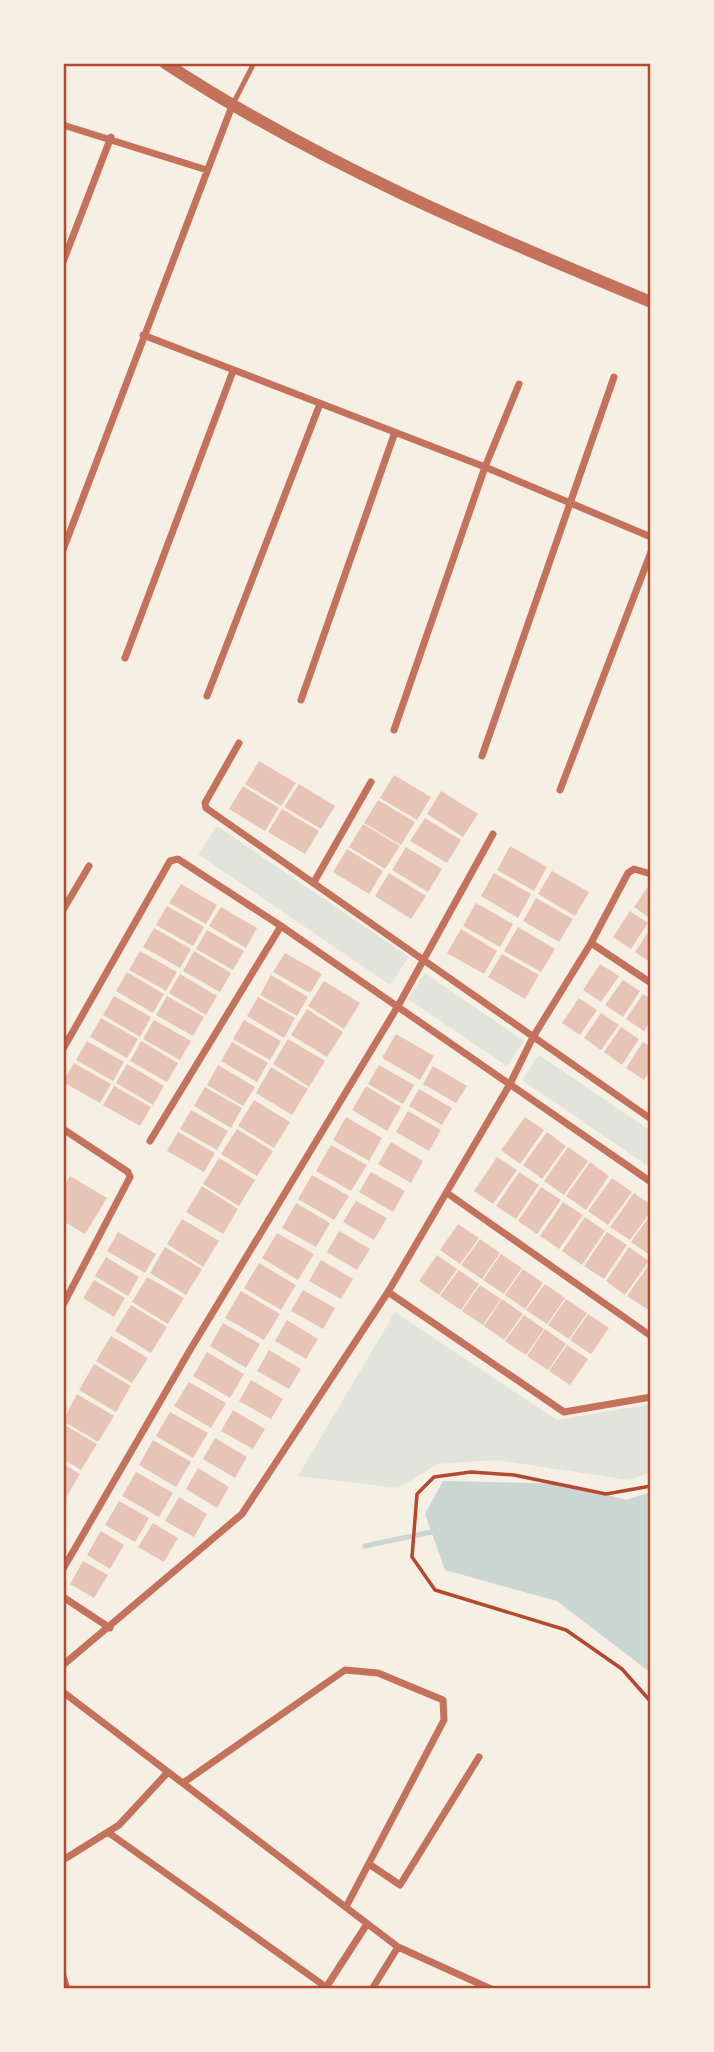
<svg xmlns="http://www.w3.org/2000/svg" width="714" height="2052" font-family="'Open Sans',sans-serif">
<rect width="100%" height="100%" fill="#f6efe4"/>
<!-- green -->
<path fill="#e2e4dc" d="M217,826l192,131 -19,28 -192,-131z
M425,973l99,68 -17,25 -99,-67z
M539,1055l112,76v37l-129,-88z
M395,1312l162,108 94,-16v68l-22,8 -132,-20 -59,4 -40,24 -100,-12z"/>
<!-- water -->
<path fill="#c9d6d2" d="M443,1481l126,3 57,16 25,-8v181l-94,-72 -112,-31 -20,-56z"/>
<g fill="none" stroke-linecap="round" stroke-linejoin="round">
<!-- stream -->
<path stroke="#c9d6d2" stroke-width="5" d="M365,1546l71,-15"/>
</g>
<!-- building -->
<path fill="#e6c5b7" d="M259,761l37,22 -15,23 -36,-22z
M394,775l37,22 -14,23 -37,-22z
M299,784l36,22 -14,23 -37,-22z
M243,786l36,22 -14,23 -36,-22z
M441,791l37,23 -15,23 -36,-23z
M378,800l37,22 -14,23 -37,-22z
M282,809l37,22 -14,23 -37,-22z
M425,818l36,22 -14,23 -37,-22z
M363,824l37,22 -15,23 -36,-22z
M510,846l37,21 -13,24 -37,-21z
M406,847l36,22 -14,23 -36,-22z
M347,849l36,22 -14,23 -36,-22z
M552,871l37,21 -14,24 -37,-22z
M389,873l37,23 -15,23 -36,-23z
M494,873l37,21 -13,24 -37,-22z
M651,882v37l-17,-12z
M181,884l36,21 -11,19 -37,-21z
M536,898l37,21 -14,23 -36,-21z
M476,903l37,21 -13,23 -37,-21z
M167,906l37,21 -11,19 -37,-21z
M221,907l36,21 -11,20 -37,-22z
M630,911l18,12 -17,26 -18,-12z
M518,927l37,22 -14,23 -37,-21z
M154,928l37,21 -11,19 -37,-21z
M651,928v35l-16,-11z
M461,929l36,22 -13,23 -37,-21z
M207,930l37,21 -11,19 -37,-21z
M140,951l37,21 -11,19 -37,-21z
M194,951l37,22 -11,19 -37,-21z
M285,953l37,21 -12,19 -37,-21z
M502,954l37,21 -14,24 -37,-22z
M600,964l19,12 -18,26 -18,-12z
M127,972l37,22 -11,19 -37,-22z
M180,974l37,22 -11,19 -37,-22z
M271,975l37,22 -11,19 -37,-21z
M623,980l17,11 -17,26 -18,-12z
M324,981l36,22 -16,26 -36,-23z
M643,994l8,5v21l-7,11 -18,-12z
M114,996l37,21 -11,20 -37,-22z
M167,996l37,21 -11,19 -37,-21z
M258,997l37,21 -11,20 -37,-22z
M579,998l18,12 -17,25 -18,-12z
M307,1009l36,23 -16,25 -36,-22z
M601,1013l18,12 -18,25 -17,-12z
M101,1018l37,21 -11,19 -37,-21z
M154,1020l37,21 -11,19 -37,-21z
M244,1020l37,21 -11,19 -37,-21z
M621,1027l18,12 -17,26 -18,-13z
M396,1034l38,22 -14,24 -38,-22z
M288,1039l37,22 -16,26 -36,-23z
M87,1041l37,21 -11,19 -37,-21z
M141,1041l37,22 -11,19 -37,-21z
M232,1042l36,21 -11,19 -36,-21z
M643,1042l8,5v22l-7,11 -18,-12z
M74,1063l37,21 -11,19 -37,-21z
M127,1064l37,22 -11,19 -37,-22z
M218,1065l37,22 -12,19 -36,-21z
M379,1065l35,20 -11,19 -35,-20z
M433,1066l34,20 -11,17 -33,-19z
M271,1067l37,22 -16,26 -36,-22z
M114,1086l37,21 -11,19 -37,-21z
M366,1086l35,21 -14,24 -35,-21z
M205,1087l37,21 -11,20 -37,-22z
M419,1089l33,19 -10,17 -33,-19z
M254,1100l36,22 -16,26 -36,-22z
M191,1110l37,21 -11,19 -37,-21z
M408,1111l33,19 -12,21 -33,-19z
M346,1117l36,21 -13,23 -36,-21z
M525,1117l19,13 -24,34 -19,-14z
M237,1129l36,22 -16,25 -36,-22z
M178,1132l37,21 -11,19 -37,-21z
M547,1132l19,14 -24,33 -19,-14z
M391,1142l32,19 -12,22 -33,-19z
M331,1145l36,20 -16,26 -35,-20z
M568,1147l20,14 -24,34 -20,-14z
M497,1157l20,13 -24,34 -19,-13z
M219,1158l36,22 -16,26 -36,-22z
M590,1162l19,14 -23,34 -20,-14z
M371,1172l34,19 -12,21 -34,-20z
M519,1172l20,13 -23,34 -20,-13z
M312,1175l37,21 -15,24 -36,-21z
M70,1176l37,22 -22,36 -22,-13v-33z
M612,1178l20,14 -24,33 -20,-14z
M202,1186l36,23 -15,25 -37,-22z
M541,1187l20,13 -24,34 -19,-13z
M634,1193l17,12v6l-21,29 -20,-13z
M356,1201l31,17 -13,22 -31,-18z
M563,1202l20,13 -24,34 -19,-13z
M296,1203l34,20 -14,24 -34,-19z
M651,1214v42l-20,-14z
M585,1217l20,14 -23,34 -20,-14z
M182,1219l37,22 -16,26 -36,-23z
M458,1224l21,14 -19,26 -20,-14z
M339,1231l31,18 -13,21 -30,-18z
M118,1232l38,22 -11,19 -38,-22z
M607,1232l20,13 -23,34 -20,-13z
M277,1233l37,21 -16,26 -36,-22z
M480,1239l20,14 -18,26 -21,-14z
M165,1247l37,22 -16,26 -36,-22z
M629,1247l20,14 -24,34 -19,-14z
M501,1254l21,14 -18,26 -21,-14z
M437,1255l20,14 -18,26 -20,-14z
M106,1257l33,20 -11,19 -33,-20z
M321,1260l32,19 -12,20 -32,-18z
M651,1262v42l-4,5 -20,-13z
M259,1263l37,22 -15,25 -37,-22z
M523,1269l20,14 -18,26 -20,-14z
M459,1270l20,14 -18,26 -21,-14z
M147,1277l37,21 -16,26 -36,-22z
M94,1280l31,18 -11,19 -31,-19z
M545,1284l20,14 -18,26 -21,-14z
M480,1285l21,14 -18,26 -21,-14z
M303,1290l32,18 -12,21 -32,-18z
M241,1291l39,23 -16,26 -39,-22z
M502,1299l21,15 -19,26 -20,-14z
M566,1299l21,14 -18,26 -21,-14z
M131,1305l36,22 -16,26 -36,-22z
M588,1314l21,14 -18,26 -21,-14z
M524,1315l20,14 -18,26 -21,-14z
M287,1320l31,19 -12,20 -31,-18z
M223,1323l37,21 -14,24 -36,-22z
M545,1329l21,15 -18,26 -21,-14z
M111,1336l37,22 -16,25 -36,-22z
M567,1345l21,14 -18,26 -21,-14z
M269,1350l32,19 -12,20 -32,-18z
M207,1352l37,22 -14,24 -37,-22z
M94,1364l37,22 -15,26 -37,-22z
M251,1380l32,19 -12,20 -32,-18z
M189,1382l37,21 -15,25 -37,-22z
M77,1394l37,22 -16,26 -35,-21z
M233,1410l32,19 -12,20 -32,-18z
M170,1412l38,21 -15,25 -37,-22z
M63,1424l34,20 -16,26 -18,-11z
M215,1438l32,19 -12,21 -32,-19z
M153,1440l38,22 -15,25 -37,-22z
M63,1464l17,10 -17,29z
M198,1468l31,19 -12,21 -31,-19z
M136,1472l37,21 -14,24 -37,-21z
M179,1497l28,17 -13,23 -29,-16z
M119,1501l30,17 -14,24 -30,-17z
M153,1523l25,15 -14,24 -26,-15z
M101,1531l23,14 -14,24 -23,-14z
M83,1561l25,14 -14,23 -24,-14z"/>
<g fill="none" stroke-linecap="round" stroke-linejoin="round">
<!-- path -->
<path stroke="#b5482f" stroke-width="3.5" d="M651,1486l-45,8 -92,-19 -43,-3 -37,5 -17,17 -5,63 23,33 131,40 56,39 29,33"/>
<!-- service -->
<path stroke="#c5725c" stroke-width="5" d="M233,104l21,-41"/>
<!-- minor -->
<path stroke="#c5725c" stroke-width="7" d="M63,125l144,45
M63,262l48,-125
M143,335l342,132 166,70
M63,550l169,-444
M125,658l108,-287
M207,696l113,-292
M301,700l94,-268
M394,730l91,-263 34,-83
M239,743l-34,60 1,5 445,311
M482,756l132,-379
M560,790l91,-238
M651,874l-17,-5 -6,4 -37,70 -58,94 -23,47 -122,208 176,120 87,-15
M314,882l57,-100
M63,910l26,-44
M591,943l60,40
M63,1049l107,-188 8,-2 103,67 370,256
M150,1141l131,-215
M447,1193l204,143
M63,1305l67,-128 -2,-5 -62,-41
M63,1569l127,-219 208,-344 95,-172
M63,1597l47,31
M63,1665l179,-151 146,-222
M63,1692l335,255
M183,1783l162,-113 33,3 65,27 1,20 -98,187
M109,1833l217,154
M63,1860l56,-35 49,-53
M369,1864l31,21 79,-128
M63,1976l4,13
M325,1989l42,-65
M372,1989l26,-42 93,42"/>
<!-- tertiary -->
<path stroke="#c5725c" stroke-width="12" d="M165,63c151,99 319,170 486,239"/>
</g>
<!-- border -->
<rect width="714" height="2052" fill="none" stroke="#f6efe4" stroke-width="130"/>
<rect x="65" y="65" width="584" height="1922" fill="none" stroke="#b5482f" stroke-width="2.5"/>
</svg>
